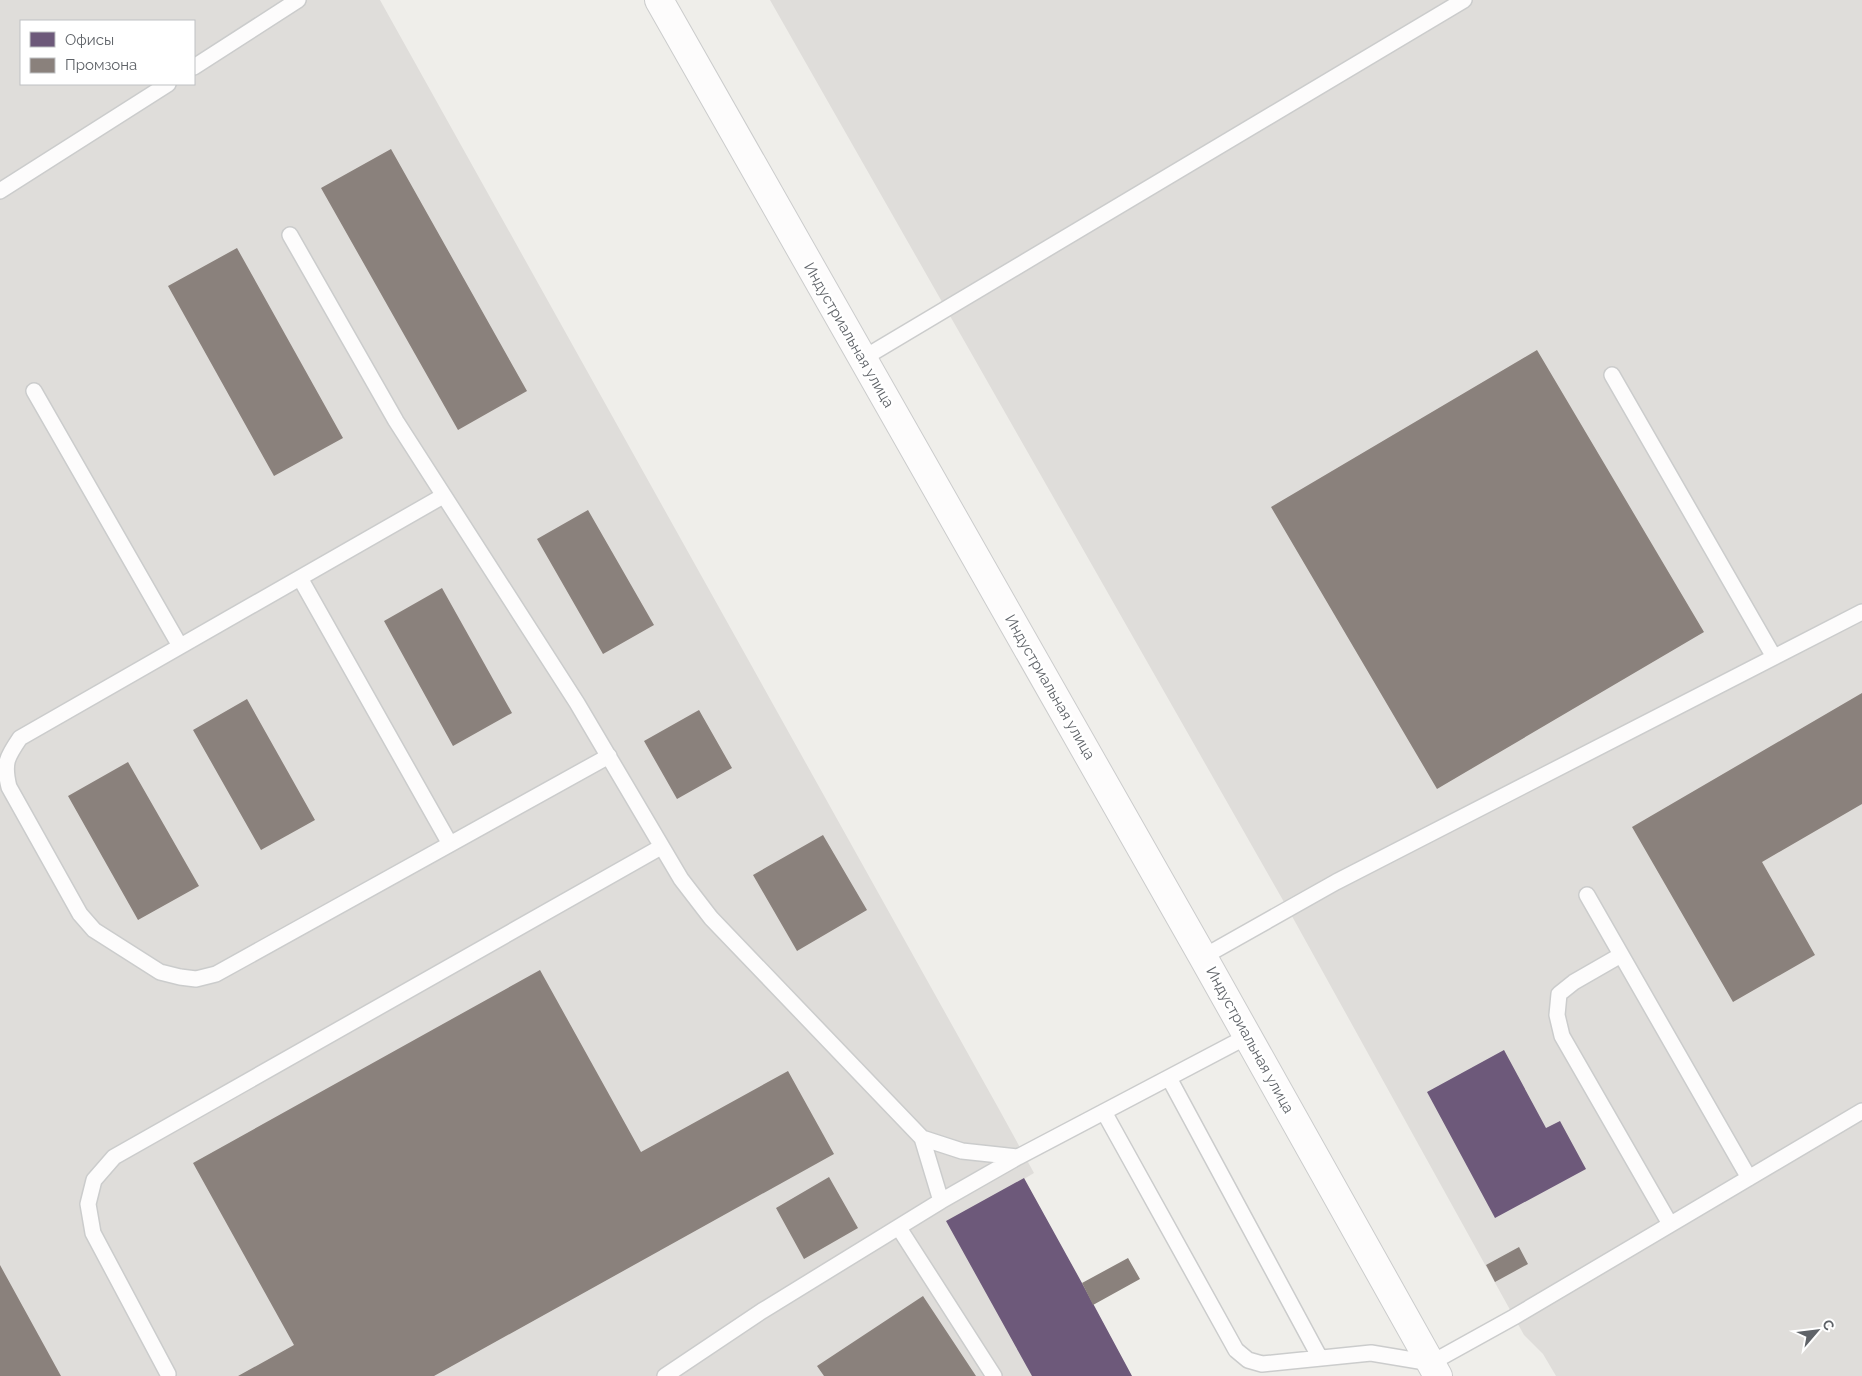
<svg xmlns="http://www.w3.org/2000/svg" width="1862" height="1376" font-family="Raleway,sans-serif">
<rect width="100%" height="100%" fill="#efeeea"/>
<!-- industrial -->
<path fill="#dfddda" fill-rule="evenodd" d="M0,0h380l620,1111 34,62 -10,6 108,197h-1132zM21,21h173v63h-173z
M770,0h1092v1376h-306l-13,-22 -19,-19 -236,-426z"/>
<!-- offices -->
<path fill="#6d597a" d="M1504,1050l42,78 14,-7 26,48 -91,49 -68,-126z
M1024,1178l58,105 50,93h-100l-86,-155z"/>
<!-- industry -->
<path fill="#8a817c" d="M391,149l136,242 -69,39 -137,-242z
M237,248l106,190 -69,38 -106,-190z
M1537,350l167,282 -267,157 -166,-282z
M588,510l66,115 -51,29 -66,-115z
M442,588l70,125 -59,33 -69,-125z
M1862,693v111l-100,58 53,93 -82,47 -101,-175z
M247,699l68,121 -54,30 -68,-120z
M699,710l33,58 -55,31 -33,-58z
M128,762l71,124 -61,34 -70,-124z
M823,835l44,75 -70,41 -44,-76z
M540,970l101,182 147,-81 46,83 -400,222h-196l56,-31 -101,-182z
M829,1177l29,51 -54,31 -28,-51z
M1519,1247l9,17 -33,18 -9,-17z
M1128,1258l12,21 -47,26 -11,-22z
M0,1265l61,111h-61z
M923,1296l53,80h-152l-7,-10z"/>
<g fill="none" stroke-linecap="round" stroke-linejoin="round">
<!-- lane casing -->
<g stroke="#cbcccc" stroke-width="18">
<path id="lane" d="M194,67l104,-67
M0,191l168,-107
M290,235l106,186 181,282 104,176 30,39 211,220 40,13 56,6
M862,359l602,-359
M1612,375l162,282
M34,391l146,255
M443,496l-423,242c-13,19 -17,25 -11,49l71,127 14,16 66,42 20,5 16,2 20,-5 393,-218
M300,578l150,266
M1587,895l162,283
M1621,955l-47,27 -15,12 -2,21 5,21 108,188
M1203,957l133,-75 526,-270
M1169,1078l151,280
M1104,1112l132,238 12,10 14,4 109,-11 60,10 83,-46 348,-206
M922,1138l19,63
M899,1228l95,148
M168,1374l-75,-141 -5,-29 6,-24 20,-23 547,-310
M665,1376l97,-65 179,-110 77,-44 230,-121"/>
</g>
<!-- street casing -->
<g stroke="#cbcccc" stroke-width="30">
<path id="street" d="M659,0l544,957 235,419"/>
</g>
<!-- lane -->
<use href="#lane" stroke="#fdfcfc" stroke-width="15"/>
<!-- street -->
<use href="#street" stroke="#fdfcfc" stroke-width="28"/>
</g>
<g text-anchor="middle" dominant-baseline="central" stroke-width="5" stroke-linejoin="round" paint-order="stroke">
<!-- street labels -->
<g font-size="15" fill="#5f6368" stroke="#fff">
<text transform="translate(849 335) rotate(60)">Индустриальная улица</text>
<text transform="translate(1050 687) rotate(60)">Индустриальная улица</text>
<text transform="translate(1250 1040) rotate(61)">Индустриальная улица</text>
</g>
</g>
<!-- legend -->
<rect x="20" y="20" width="175" height="65" fill="#ffffff" stroke="#bfc1c3"/>
<rect x="30" y="32" width="25" height="15" fill="#6d597a" stroke="#bfc1c3"/>
<text x="65" y="45" font-size="15" fill="#5f6368">Офисы</text>
<rect x="30" y="58" width="25" height="15" fill="#8a817c" stroke="#bfc1c3"/>
<text x="65" y="70" font-size="15" fill="#5f6368">Промзона</text>
<!-- north arrow -->
<g transform="translate(1817 1331) rotate(62)" stroke="#ffffff" stroke-width="4" paint-order="stroke">
<path d="M0-4L9 19L0 12L-9 19Z" fill="#5f6368"/>
<text y="-8" font-size="14" font-weight="bold" text-anchor="middle" fill="#5f6368">С</text>
</g>
</svg>
